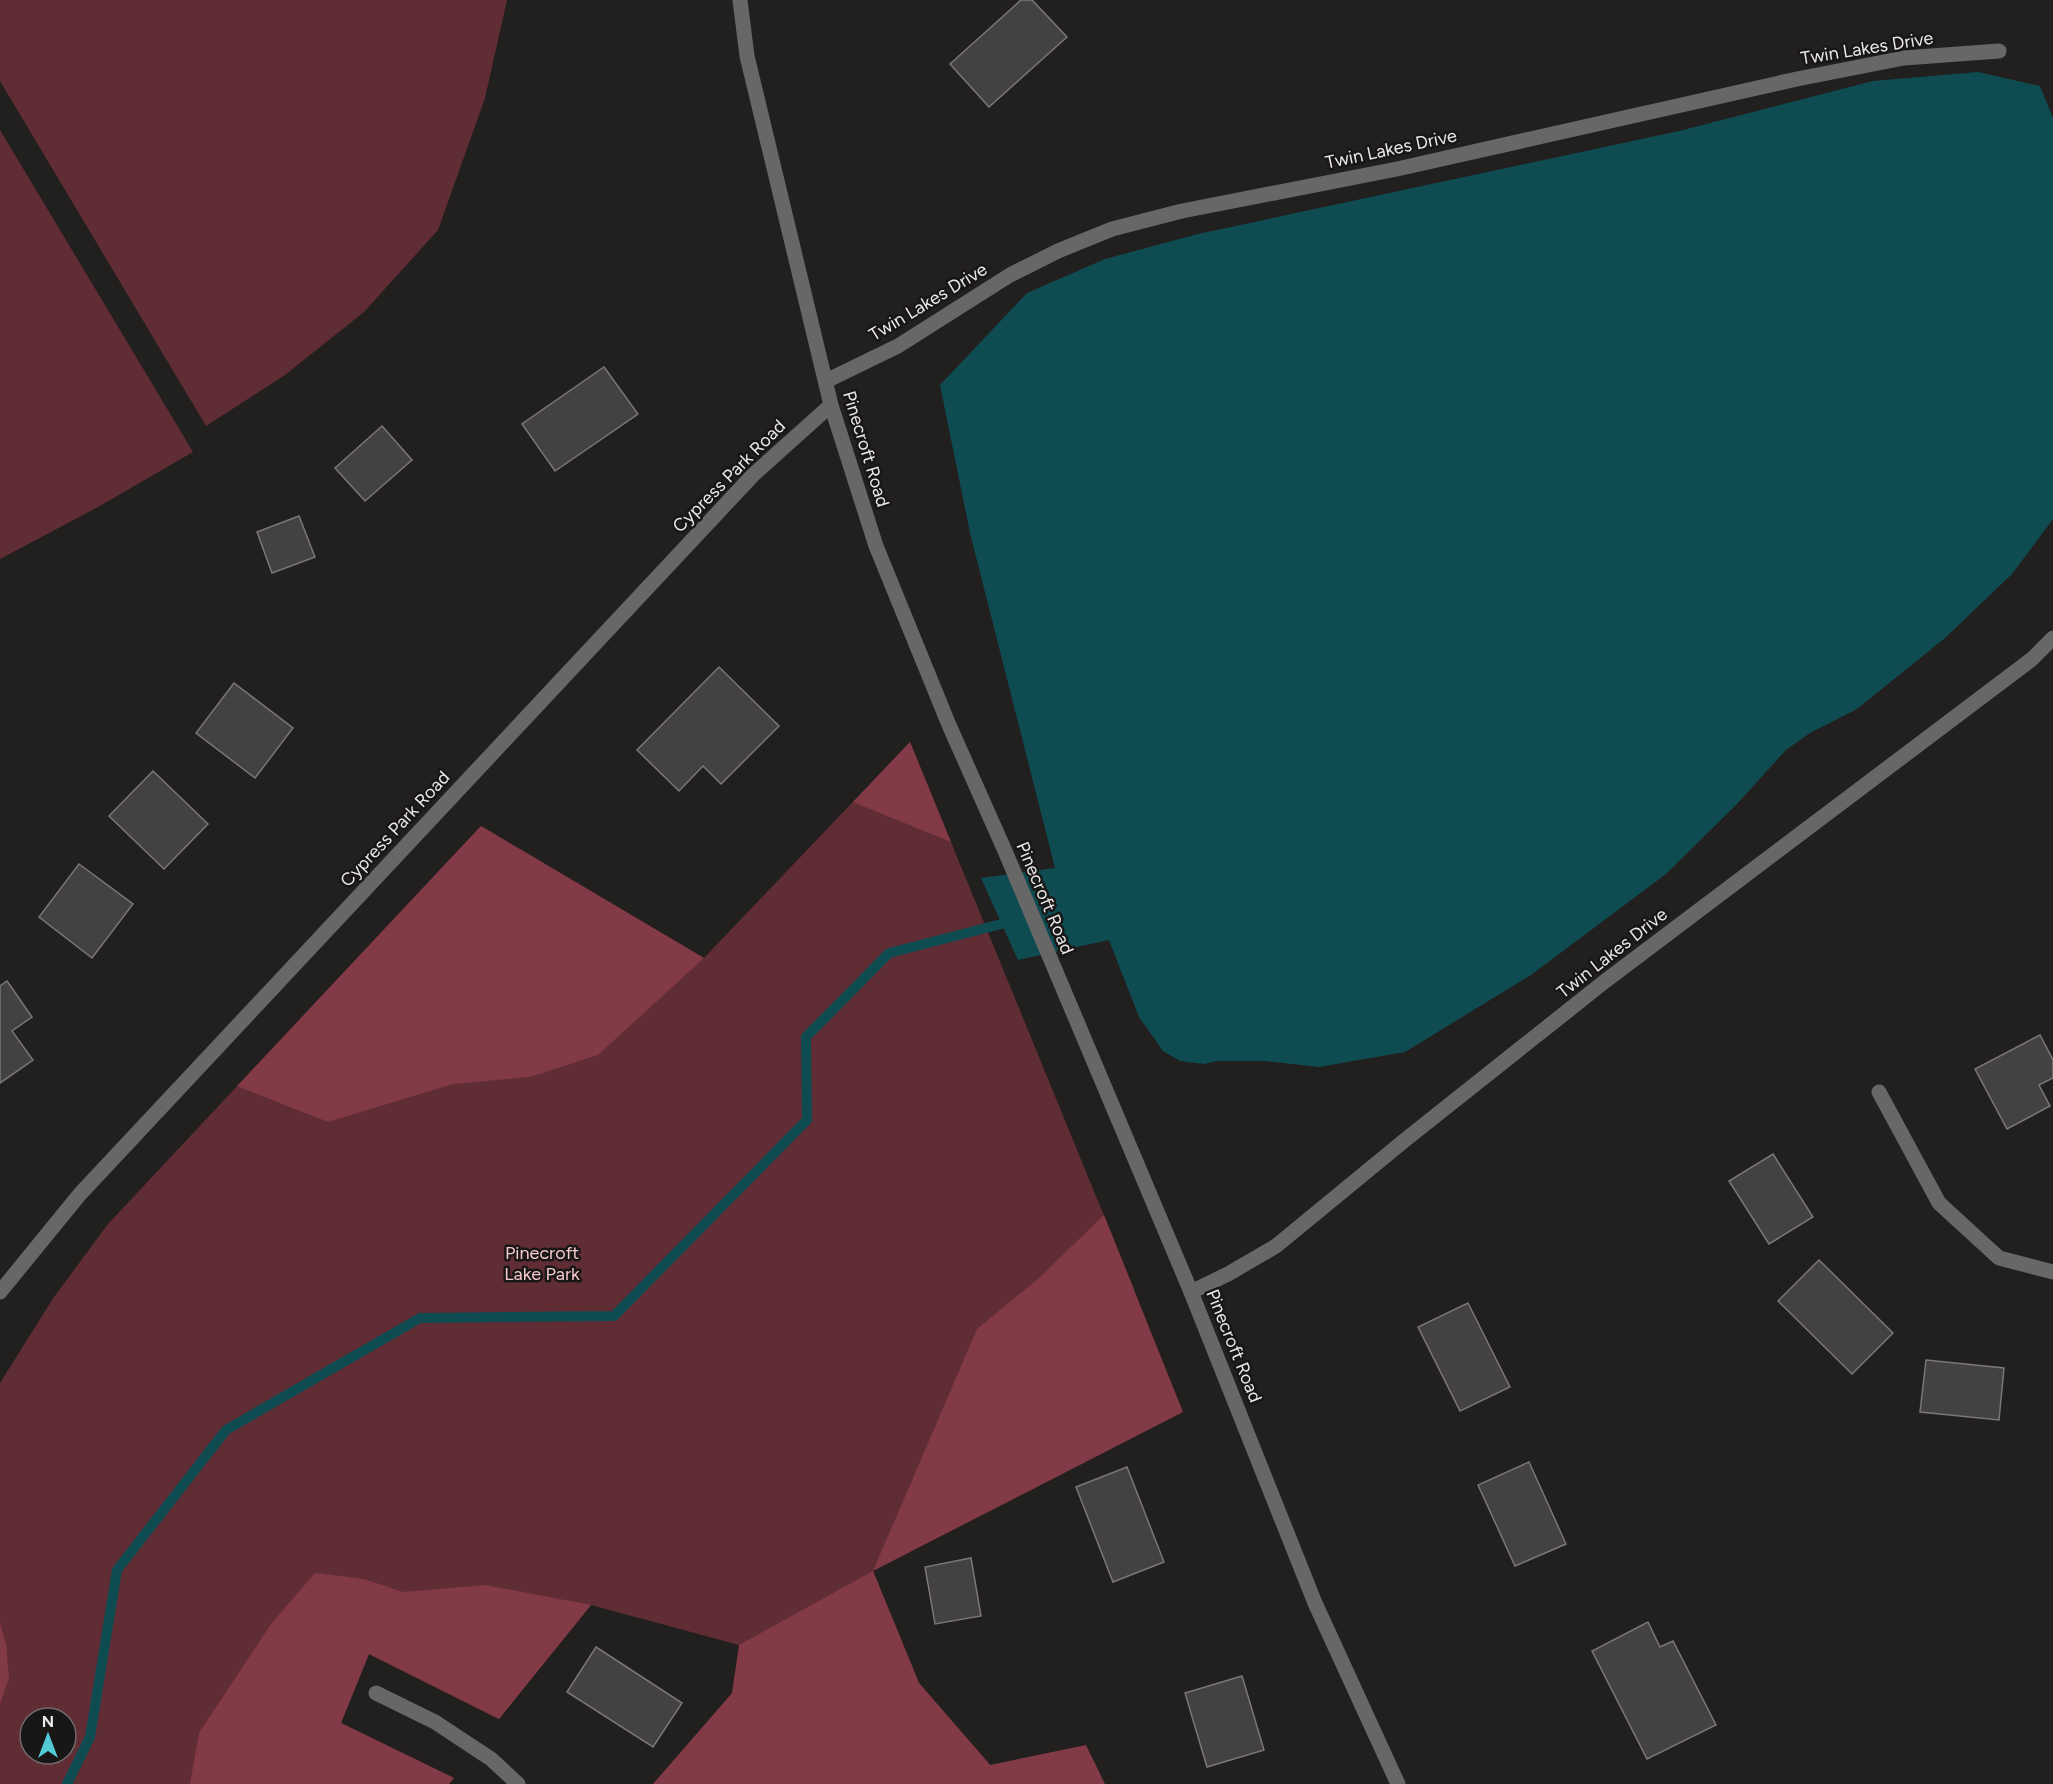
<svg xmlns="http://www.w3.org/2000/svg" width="2053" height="1784" font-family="Figtree,sans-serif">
<rect width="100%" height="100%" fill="#221f1f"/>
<!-- green -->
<path fill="#612d35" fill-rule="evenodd" d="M0,0h507l-22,98 -47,132 -74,82 -79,63 -79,51 -206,-345z
M0,130l193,322 -95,55 -98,52z
M910,742l224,547 -261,282 46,112 88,101 -268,-139 -148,-40 -92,114 -130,-65 -28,69 113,55 -5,6h-449v-401l54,-86 54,-73 373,-398 223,132zM30,1718h36v36h-36z"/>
<!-- forest -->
<path fill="#813a46" d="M910,742l41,100 -98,-40z
M481,826l223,132 -106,97 -68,22 -77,7 -125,38 -91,-36z
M1104,1215l79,197 -310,159 46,112 71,82 96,-20 19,39h-452l79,-91 7,-48 134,-74 104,-242 62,-51z
M315,1573l49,6 39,13 82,-7 106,20 -92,114 -130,-65 -28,69 113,55 -5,6h-259l9,-51 72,-109z
M0,1623l6,21 3,34 -9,26z"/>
<!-- water -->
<path fill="#0f4c52" d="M1978,72l62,14 13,32v401l-41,55 -67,64 -88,71 -47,24 -24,17 -50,55 -70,69 -135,101 -126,77 -86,15 -54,-6h-48l-13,3 -24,-3 -17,-10 -24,-34 -30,-77 -91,20 -37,-82 74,-10 -85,-335 -30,-148 87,-92 78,-34 93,-25 481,-103 194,-50z"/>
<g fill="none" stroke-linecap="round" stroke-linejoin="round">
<!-- stream -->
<path stroke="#0f4c52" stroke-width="10" d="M67,1784l23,-47 27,-167 109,-140 194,-112 194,-2 193,-196 -1,-83 83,-84 124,-32"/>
</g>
<!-- building -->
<path fill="#444141" stroke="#7a7777" stroke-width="1.5" d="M1021,0h11l35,37 -78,70 -39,-43z
M604,367l34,47 -83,57 -33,-47z
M382,426l30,34 -47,41 -30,-33z
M299,516l16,41 -43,16 -15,-41z
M719,667l60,59 -58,58 -18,-18 -24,25 -42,-41z
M234,683l59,45 -38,50 -59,-45z
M153,771l55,53 -44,45 -55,-53z
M79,864l54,40 -41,54 -53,-41z
M7,981l25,36 -20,14 21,29 -33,23v-97z
M2040,1035l13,25v18l-14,7 11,21 -43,23 -32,-60z
M1773,1154l40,63 -44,27 -40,-63z
M1819,1260l74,73 -41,41 -74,-73z
M1468,1303l42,84 -50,24 -42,-84z
M1926,1360l78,8 -5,52 -79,-8z
M1529,1462l37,82 -51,22 -37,-81z
M1127,1467l37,95 -51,20 -37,-95z
M971,1558l10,58 -46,8 -10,-57z
M1648,1622l12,25 13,-6 43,84 -69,34 -55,-108z
M596,1647l86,56 -29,44 -86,-55z
M1242,1676l22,74 -57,17 -22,-74z"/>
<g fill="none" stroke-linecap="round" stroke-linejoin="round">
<!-- minor -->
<path stroke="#686767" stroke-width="15" d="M826,381l72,-35 112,-71 48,-24 54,-22 70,-18 215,-42 400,-90 107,-21 95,-7
M1879,1092l60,111 60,55 54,14
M0,1292l80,-98 673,-719 78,-70
M1191,1292l37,-18 48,-28 129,-106 199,-158 428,-323 21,-21
M376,1693l59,29 56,37 27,25"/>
<!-- tertiary -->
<path stroke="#686767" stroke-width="15" d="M740,0l7,56 84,349 45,141 73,179 56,126 186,441 124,311 83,181"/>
</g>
<g text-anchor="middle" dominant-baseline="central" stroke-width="5" stroke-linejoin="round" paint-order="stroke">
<!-- street labels -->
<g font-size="18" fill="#eae8e8" stroke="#191616">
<text transform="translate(1867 48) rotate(-9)">Twin Lakes Drive</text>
<text transform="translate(1391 149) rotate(-12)">Twin Lakes Drive</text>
<text transform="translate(928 302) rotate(-31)">Twin Lakes Drive</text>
<text transform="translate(866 449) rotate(73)">Pinecroft Road</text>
<text transform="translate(729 476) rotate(-45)">Cypress Park Road</text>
<text transform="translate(395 829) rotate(-47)">Cypress Park Road</text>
<text transform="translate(1045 898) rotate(67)">Pinecroft Road</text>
<text transform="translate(1612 953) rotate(-38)">Twin Lakes Drive</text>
<text transform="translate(1234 1346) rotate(68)">Pinecroft Road</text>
</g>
<!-- park labels -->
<g font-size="18" fill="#f5c8cc" stroke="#191616">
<text x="542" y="1253">Pinecroft<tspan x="542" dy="21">Lake Park</tspan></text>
</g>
</g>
<!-- north arrow -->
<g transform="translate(48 1736)"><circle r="28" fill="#191616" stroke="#6d6a6a" stroke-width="1.5"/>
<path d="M0-4.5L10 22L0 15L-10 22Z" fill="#52cbd7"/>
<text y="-9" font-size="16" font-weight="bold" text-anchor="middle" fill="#eae8e8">N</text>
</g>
</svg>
